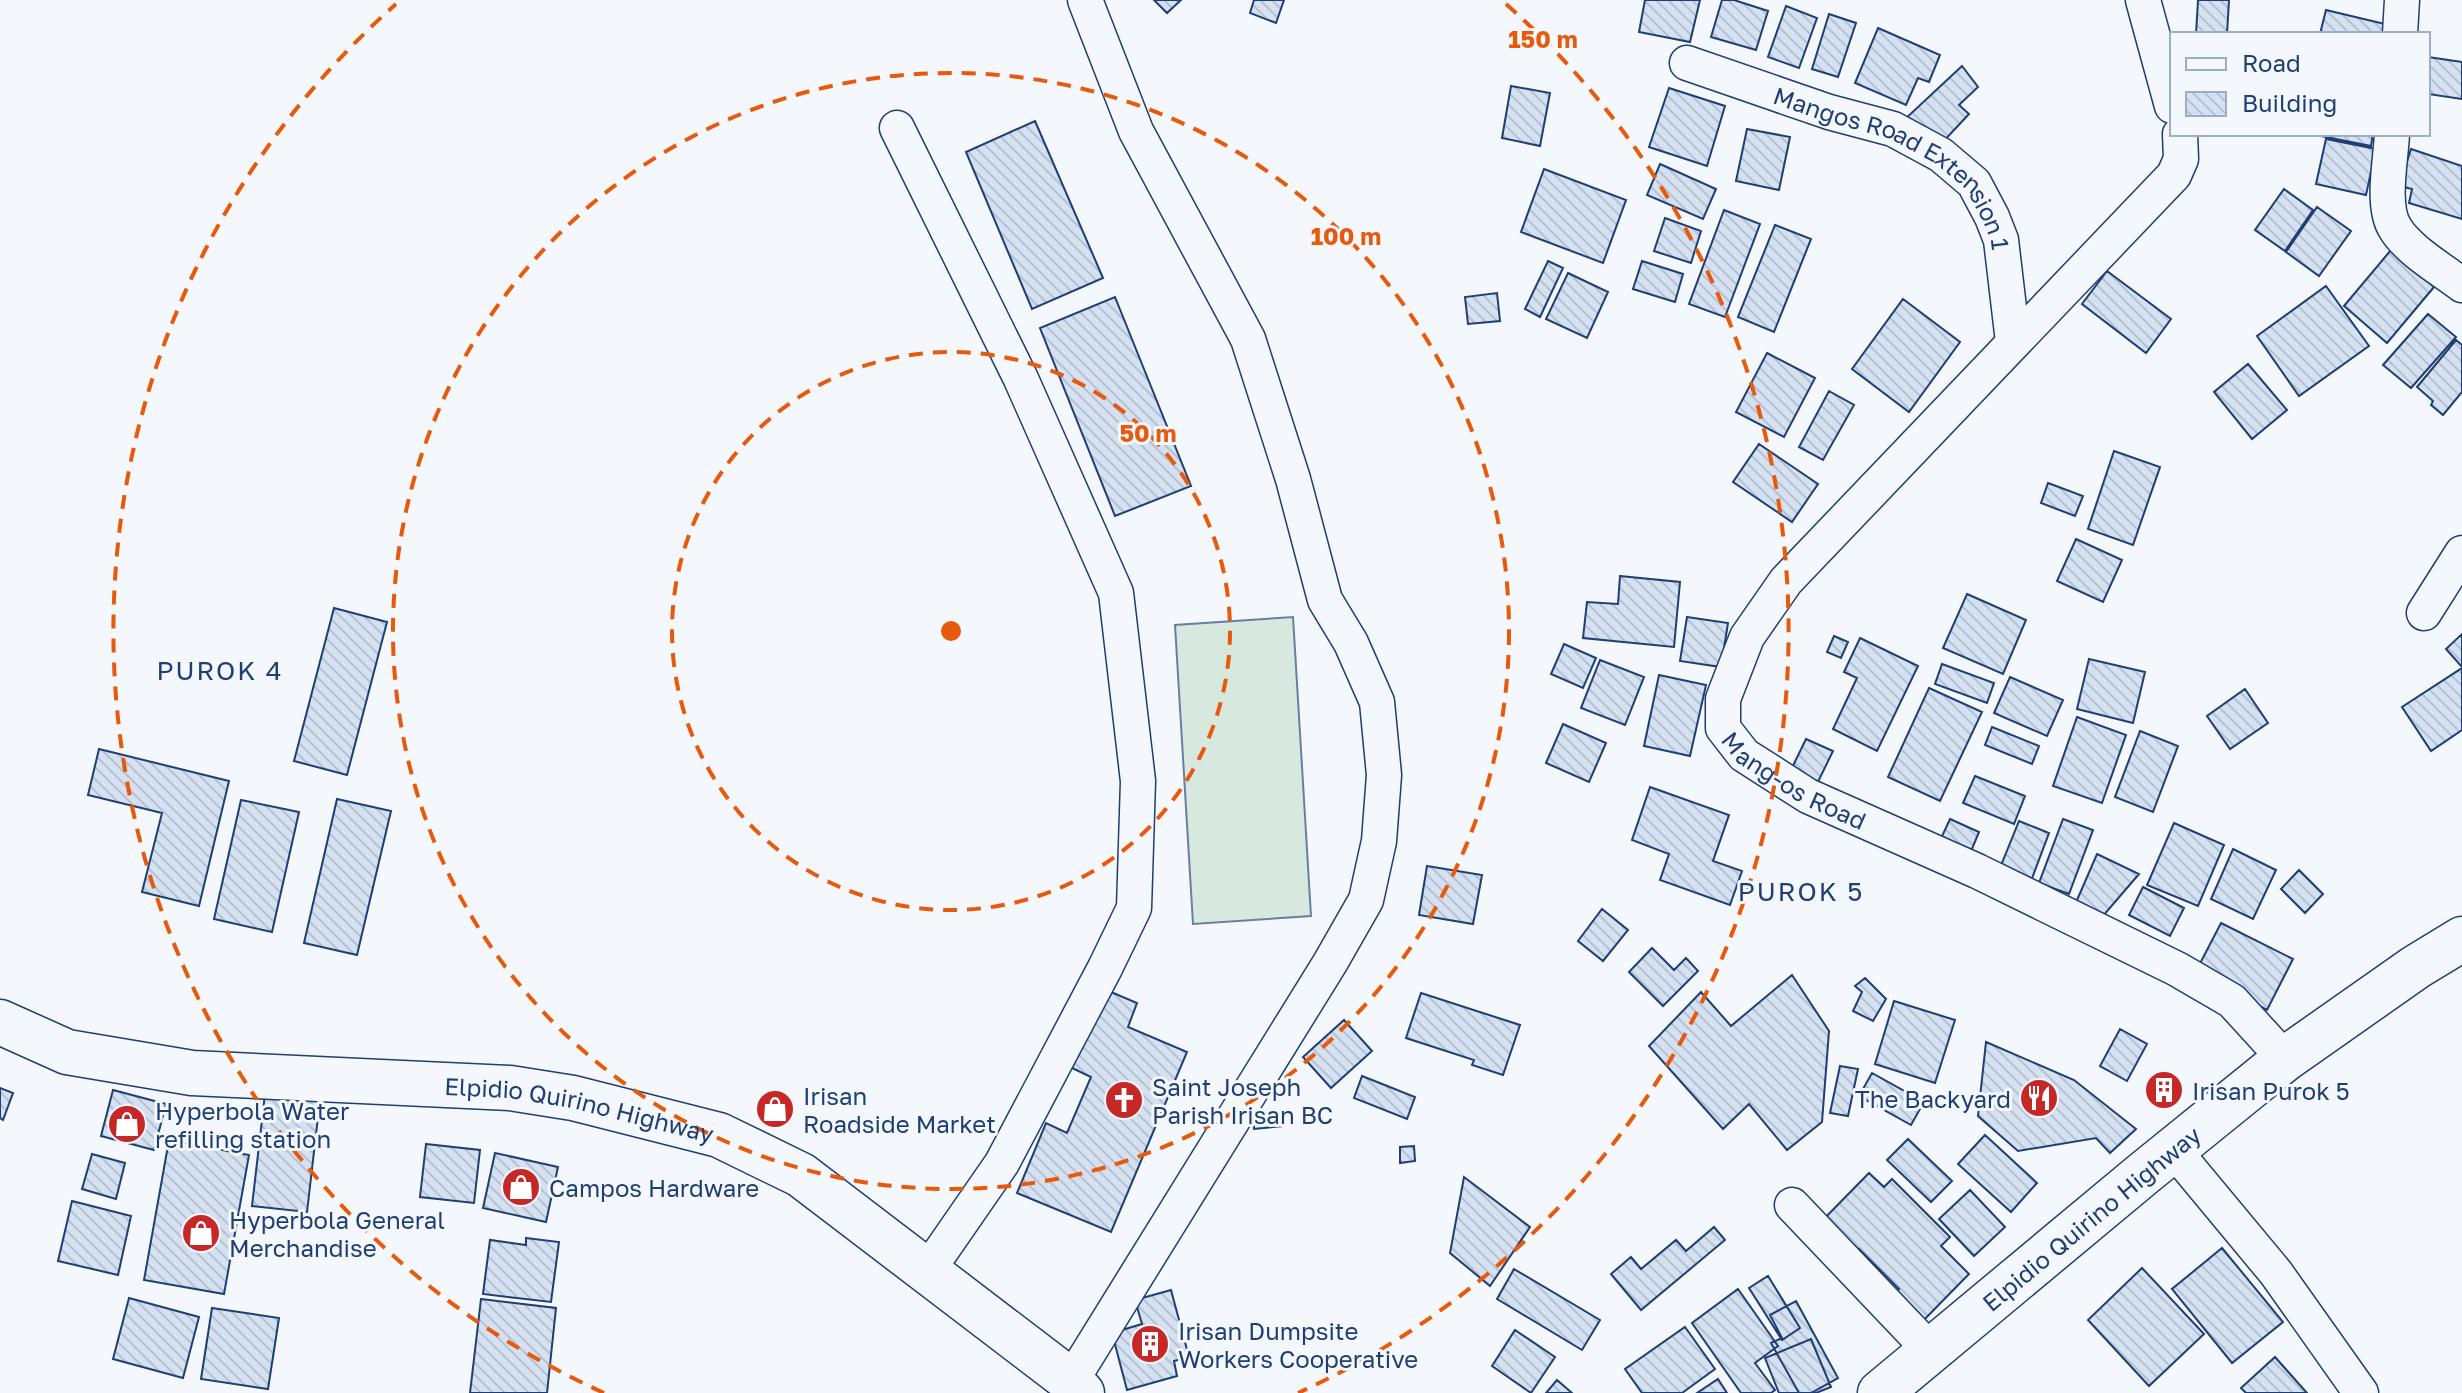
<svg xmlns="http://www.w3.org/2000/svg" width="2462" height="1393" font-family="'Golos Text',sans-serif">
<defs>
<pattern id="building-back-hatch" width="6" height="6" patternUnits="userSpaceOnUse" patternTransform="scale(2)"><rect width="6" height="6" fill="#d5e0f0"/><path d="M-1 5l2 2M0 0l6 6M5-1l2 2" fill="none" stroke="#b6c1d1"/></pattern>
</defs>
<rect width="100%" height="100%" fill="#f4f7fb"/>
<!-- grass -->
<path fill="#d7e8df" stroke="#687fa3" stroke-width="2" d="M1293,617l18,299 -118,8 -18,-299z"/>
<!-- building -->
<path fill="url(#building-back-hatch)" stroke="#1d3f73" stroke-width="2" d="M1154,0h27l-14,13z
M1254,0h30l-8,23 -26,-10z
M1645,0h55l-10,42 -51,-10z
M1722,0h12l34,11 -12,39 -45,-13z
M2198,0h31l-2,34h-31z
M1786,6l31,12 -18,50 -31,-11z
M2326,10l63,15 -2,9h-67z
M1829,14l27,9 -18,54 -26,-8z
M1878,28l62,27 -11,27 -11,-4 -12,27 -51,-22z
M2428,57l34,5v37l-34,-5z
M1962,66l16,21 -19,18 10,9 -28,30 -37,-24z
M1511,86l39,7 -10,53 -38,-8z
M1669,88l56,18 -18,60 -58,-19z
M1035,121l68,157 -71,31 -66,-157z
M1747,129l43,8 -11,53 -43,-9z
M2311,134h62l-2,12z
M2326,139l50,10 -10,46 -50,-11z
M2411,149l51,17v53l-53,-16 3,-14 -13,-3z
M1660,164l56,25 -13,30 -56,-24z
M1544,169l82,31 -23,63 -82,-31z
M2284,189l29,21 -28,41 -30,-21z
M2317,207l34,24 -32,45 -33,-24z
M1724,210l36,14 -35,93 -36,-13z
M1665,218l36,13 -10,32 -37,-12z
M1775,225l36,14 -37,93 -36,-15z
M2391,250l43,37 -47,56 -43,-37z
M1548,261l15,7 -23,49 -15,-8z
M1642,261l41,13 -8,28 -42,-13z
M2107,271l64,48 -25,34 -64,-49z
M1568,273l40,19 -21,46 -41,-19z
M2326,286l43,60 -70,50 -42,-60z
M1497,293l3,28 -32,3 -3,-27z
M1115,297l76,189 -76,30 -75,-188z
M1903,299l57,43 -51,70 -57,-43z
M2428,314l28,23 -45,51 -28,-23z
M2456,340l6,5v47l-19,23 -12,-10 2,-4 -16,-14z
M1767,353l48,25 -31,59 -48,-25z
M2248,364l39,46 -35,29 -38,-47z
M1829,391l25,14 -31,55 -24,-13z
M1759,444l59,40 -26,38 -59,-40z
M2114,451l46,16 -27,78 -45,-16z
M2048,483l35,13 -8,20 -34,-13z
M2076,539l46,21 -19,42 -46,-21z
M1620,576l60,6 -6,65 -91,-9 4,-36 31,2z
M1967,594l59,26 -23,54 -60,-26z
M334,608l53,14 -40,153 -53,-14z
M1687,617l41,6 -7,44 -41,-6z
M2462,634v33l-16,-18z
M1834,636l14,6 -7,16 -14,-6z
M1860,638l58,28 -41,85 -44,-22 24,-51 -13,-6z
M1564,644l32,14 -13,30 -32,-14z
M2089,659l56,13 -12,51 -56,-14z
M1600,660l44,17 -19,48 -44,-17z
M1942,664l52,19 -7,20 -52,-19z
M2462,668v62l-31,21 -29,-44z
M1659,675l47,10 -16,71 -46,-10z
M2010,677l53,23 -16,36 -53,-23z
M1929,688l53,24 -42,89 -52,-24z
M2245,689l23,34 -38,26 -23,-33z
M2077,717l49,18 -24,68 -49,-17z
M1563,724l43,19 -17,39 -43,-19z
M1992,727l47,19 -7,18 -47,-19z
M2140,731l38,15 -25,66 -38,-15z
M1806,739l27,12 -18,37 -27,-12z
M99,749l130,32 -30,125 -57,-14 20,-79 -74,-18z
M1975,776l50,20 -11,28 -51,-21z
M1650,787l79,28 -16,46 29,10 -12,34 -70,-25 9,-26 -37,-14z
M337,799l54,12 -34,144 -53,-12z
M241,800l58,12 -27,120 -58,-13z
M1950,819l29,13 -12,29 -30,-14z
M2063,819l30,11 -24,64 -30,-11z
M2019,821l30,12 -18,48 -31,-13z
M2174,823l50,22 -26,61 -51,-21z
M2233,849l43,21 -23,49 -42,-20z
M2097,854l42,20 -42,49 -23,-16z
M1427,866l55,9 -9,49 -54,-9z
M2299,870l24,24 -18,19 -24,-24z
M2143,887l41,21 -14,28 -41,-21z
M1602,909l26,21 -25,31 -25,-20z
M2221,923l72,36 -26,51 -72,-37z
M1652,948l22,22 12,-12 12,13 -35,35 -34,-34z
M1792,975l37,56 -7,91 -35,28 -38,-46 -26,25 -74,-83 52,-54 30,34z
M1865,978l21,21 -13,22 -20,-10 9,-19 -7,-6z
M1104,989l33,14 -9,24 59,25 -76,180 -94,-39 29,-70 21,10 24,-56 -19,-9z
M1421,993l99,32 -17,50 -31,-10 2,-5 -68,-22z
M1894,1001l61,19 -20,63 -60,-19z
M1344,1020l28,31 -41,37 -28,-31z
M2120,1029l27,15 -20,37 -27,-15z
M1986,1042l88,38 62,49 -26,24 -14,-15 -78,13 -40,-35z
M1840,1066l18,3 -10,47 -18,-3z
M1872,1073l52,29 -13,23 -52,-29z
M1362,1076l53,21 -8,22 -53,-21z
M2166,1077l11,14 -15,12 -12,-14z
M0,1088l13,5 -10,27 -3,-2z
M113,1090l53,14 -12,46 -53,-14z
M265,1094l55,6 -13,112 -55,-6z
M1282,1113l1,13 -29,3 -1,-14z
M1985,1135l52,48 -26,29 -53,-48z
M1908,1139l44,42 -21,21 -44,-42z
M169,1140l80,15 -25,139 -80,-14z
M426,1144l54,6 -6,53 -54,-6z
M1414,1146l1,15 -15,2v-16z
M495,1153l63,14 -12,55 -63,-14z
M92,1154l33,9 -9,36 -34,-10z
M1869,1173l15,14 8,-8 58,58 -9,9 28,28 -53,54 -28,-28 11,-11 -40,-40 -11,11 -33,-32z
M1464,1177l66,50 -40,59 -40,-33z
M1970,1190l35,37 -31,29 -35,-37z
M72,1201l59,15 -13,59 -60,-14z
M1714,1227l11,13 -84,70 -30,-36 20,-17 10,12 35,-29 10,11z
M526,1238l33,4 -8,60 -68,-8 7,-54 36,5z
M2222,1248l61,74 -51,41 -60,-74z
M2142,1268l62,66 -55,52 -61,-66z
M1514,1269l86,51 -18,30 -85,-51z
M1768,1276l32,52 -18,12 -33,-52z
M1738,1289l40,57 -23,17 20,27 -4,3h-30l-49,-70z
M1171,1290l18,67 -15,4 3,15 -50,14 -15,-57 30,-9 -7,-24z
M129,1298l70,19 -16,61 -70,-19z
M481,1299l75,9 -9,85h-77z
M1796,1301l42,77 -27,15h-12l-28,-50 11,-5 -12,-23z
M212,1308l67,10 -11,71 -67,-10z
M1685,1327l30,42 -33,24h-40l-17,-24z
M1515,1330l40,27 -24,36 -39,-27z
M1811,1339l20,48 -15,6h-37l-14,-35z
M2275,1357l32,36h-61l-5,-5z
M1718,1379l9,14h-30z
M1557,1380l15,13h-26z"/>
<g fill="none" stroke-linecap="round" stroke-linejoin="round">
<!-- minor casing -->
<g stroke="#1d3f73" stroke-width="37">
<g id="minor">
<path d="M2143,0l29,106"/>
<path d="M2400,34l2,-34"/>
<path id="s1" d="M1687,63l142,49 64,17 48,26 33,28 18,34 9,23 12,102"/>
<path d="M897,128l124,251 95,214 22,188 -4,127 -29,60 -103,195 -74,107"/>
<path id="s2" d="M2180,134l1,25 -7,16 -388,406 -39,56 -24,62v29l21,27 64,41 169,75 200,98 55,32 53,58"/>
<path d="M2392,134c-1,25 -11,72 3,94 13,22 46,41 67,57"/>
<path d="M2424,613l38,-60"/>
<path d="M2173,1149l103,124 85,120"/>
<path d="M1792,1205l139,146"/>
<path d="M1071,1381l259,-418 36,-63 13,-59 5,-66 -7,-73 -26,-59 -26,-43 -32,-121 -45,-140 -112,-208 -51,-131"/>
</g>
</g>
<!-- trunk casing -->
<g stroke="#1d3f73" stroke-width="47">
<g id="trunk">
<path id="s3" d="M0,1022l67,30 125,21 318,15 63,10 146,37 82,40 270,206 11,12"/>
<path id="s4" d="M1880,1393l263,-219 142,-115 131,-92 46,-28"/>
</g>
</g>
<!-- minor -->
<use href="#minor" stroke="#f4f7fb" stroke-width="34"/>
<!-- trunk -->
<use href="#trunk" stroke="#f4f7fb" stroke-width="44"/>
</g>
<!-- distance rings -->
<g fill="none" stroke="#e8590c" stroke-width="4" stroke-dasharray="14 10">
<circle cx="951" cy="631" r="279"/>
<circle cx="951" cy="631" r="558"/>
<path d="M604 1393A837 837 0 0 1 396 4M1506 4A837 837 0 0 1 1298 1393"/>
</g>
<!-- icons -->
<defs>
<g id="building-disc" transform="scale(2)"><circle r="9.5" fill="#c62828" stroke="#f4f7fb"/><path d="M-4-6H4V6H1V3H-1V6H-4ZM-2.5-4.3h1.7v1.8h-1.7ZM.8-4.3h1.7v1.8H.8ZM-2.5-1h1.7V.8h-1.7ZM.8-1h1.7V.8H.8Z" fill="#fff"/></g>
<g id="restaurant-disc" transform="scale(2)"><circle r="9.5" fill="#c62828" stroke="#f4f7fb"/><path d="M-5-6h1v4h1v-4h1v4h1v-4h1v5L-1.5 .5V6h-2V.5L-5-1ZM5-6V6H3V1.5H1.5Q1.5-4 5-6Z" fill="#fff"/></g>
<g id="church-disc" transform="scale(2)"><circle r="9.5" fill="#c62828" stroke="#f4f7fb"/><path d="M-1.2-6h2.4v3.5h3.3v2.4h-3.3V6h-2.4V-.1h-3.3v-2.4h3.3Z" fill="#fff"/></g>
<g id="shop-disc" transform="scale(2)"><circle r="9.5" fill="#c62828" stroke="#f4f7fb"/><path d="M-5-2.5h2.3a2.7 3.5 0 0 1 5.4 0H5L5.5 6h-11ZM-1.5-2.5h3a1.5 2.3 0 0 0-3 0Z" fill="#fff"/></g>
</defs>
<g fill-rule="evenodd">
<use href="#building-disc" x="2164" y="1090"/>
<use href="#restaurant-disc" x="2039" y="1098"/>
<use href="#church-disc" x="1124" y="1100"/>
<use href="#shop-disc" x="775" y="1109"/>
<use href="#shop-disc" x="127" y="1124"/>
<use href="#shop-disc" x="521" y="1187"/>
<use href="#shop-disc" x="201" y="1233"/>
<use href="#building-disc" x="1150" y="1344"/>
</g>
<g text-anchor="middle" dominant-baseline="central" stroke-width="6" stroke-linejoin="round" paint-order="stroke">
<!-- street labels -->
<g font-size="24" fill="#1d3f73" stroke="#f4f7fb">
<text stroke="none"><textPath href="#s1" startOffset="240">Mangos Road Extension 1</textPath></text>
<text stroke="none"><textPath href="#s2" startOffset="858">Mang-os Road</textPath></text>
<text stroke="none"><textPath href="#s3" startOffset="590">Elpidio Quirino Highway</textPath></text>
<text stroke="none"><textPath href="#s4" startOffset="274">Elpidio Quirino Highway</textPath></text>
</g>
<!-- poi labels -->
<g font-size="24" fill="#1d3f73" stroke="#f4f7fb" text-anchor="start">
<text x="1152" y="1086">Saint Joseph<tspan x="1152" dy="28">Parish Irisan BC</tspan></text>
<text x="2192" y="1090">Irisan Purok 5</text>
<text x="803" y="1095">Irisan<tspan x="803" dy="28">Roadside Market</tspan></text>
<text x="2011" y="1098" text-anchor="end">The Backyard</text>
<text x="155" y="1110">Hyperbola Water<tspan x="155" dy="28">refilling station</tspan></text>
<text x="549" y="1187">Campos Hardware</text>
<text x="229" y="1219">Hyperbola General<tspan x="229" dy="28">Merchandise</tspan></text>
<text x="1178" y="1330">Irisan Dumpsite<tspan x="1178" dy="28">Workers Cooperative</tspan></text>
</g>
<!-- neighbourhood labels -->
<g font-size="26" letter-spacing="2" fill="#1d3f73" stroke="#f4f7fb">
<text x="220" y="670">PUROK 4</text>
<text x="1801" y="891">PUROK 5</text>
</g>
</g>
<circle cx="951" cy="631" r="12" fill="#e8590c" stroke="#f4f7fb" stroke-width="4"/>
<g font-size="24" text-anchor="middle" font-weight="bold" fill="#e8590c" stroke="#f4f7fb" stroke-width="6" stroke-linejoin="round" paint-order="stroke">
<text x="1543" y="48">150 m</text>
<text x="1346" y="245">100 m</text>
<text x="1148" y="442">50 m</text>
</g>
<!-- legend -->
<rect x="2170" y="32" width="260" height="104" fill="#f4f7fb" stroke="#9eadc5" stroke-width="2"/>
<rect x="2186" y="58" width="40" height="12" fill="#f4f7fb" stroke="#9eadc5" stroke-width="2"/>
<text x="2242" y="72" font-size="24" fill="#1d3f73">Road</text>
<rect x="2186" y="92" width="40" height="24" fill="url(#building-back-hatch)" stroke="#9eadc5" stroke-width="2"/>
<text x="2242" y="112" font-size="24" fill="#1d3f73">Building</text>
</svg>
